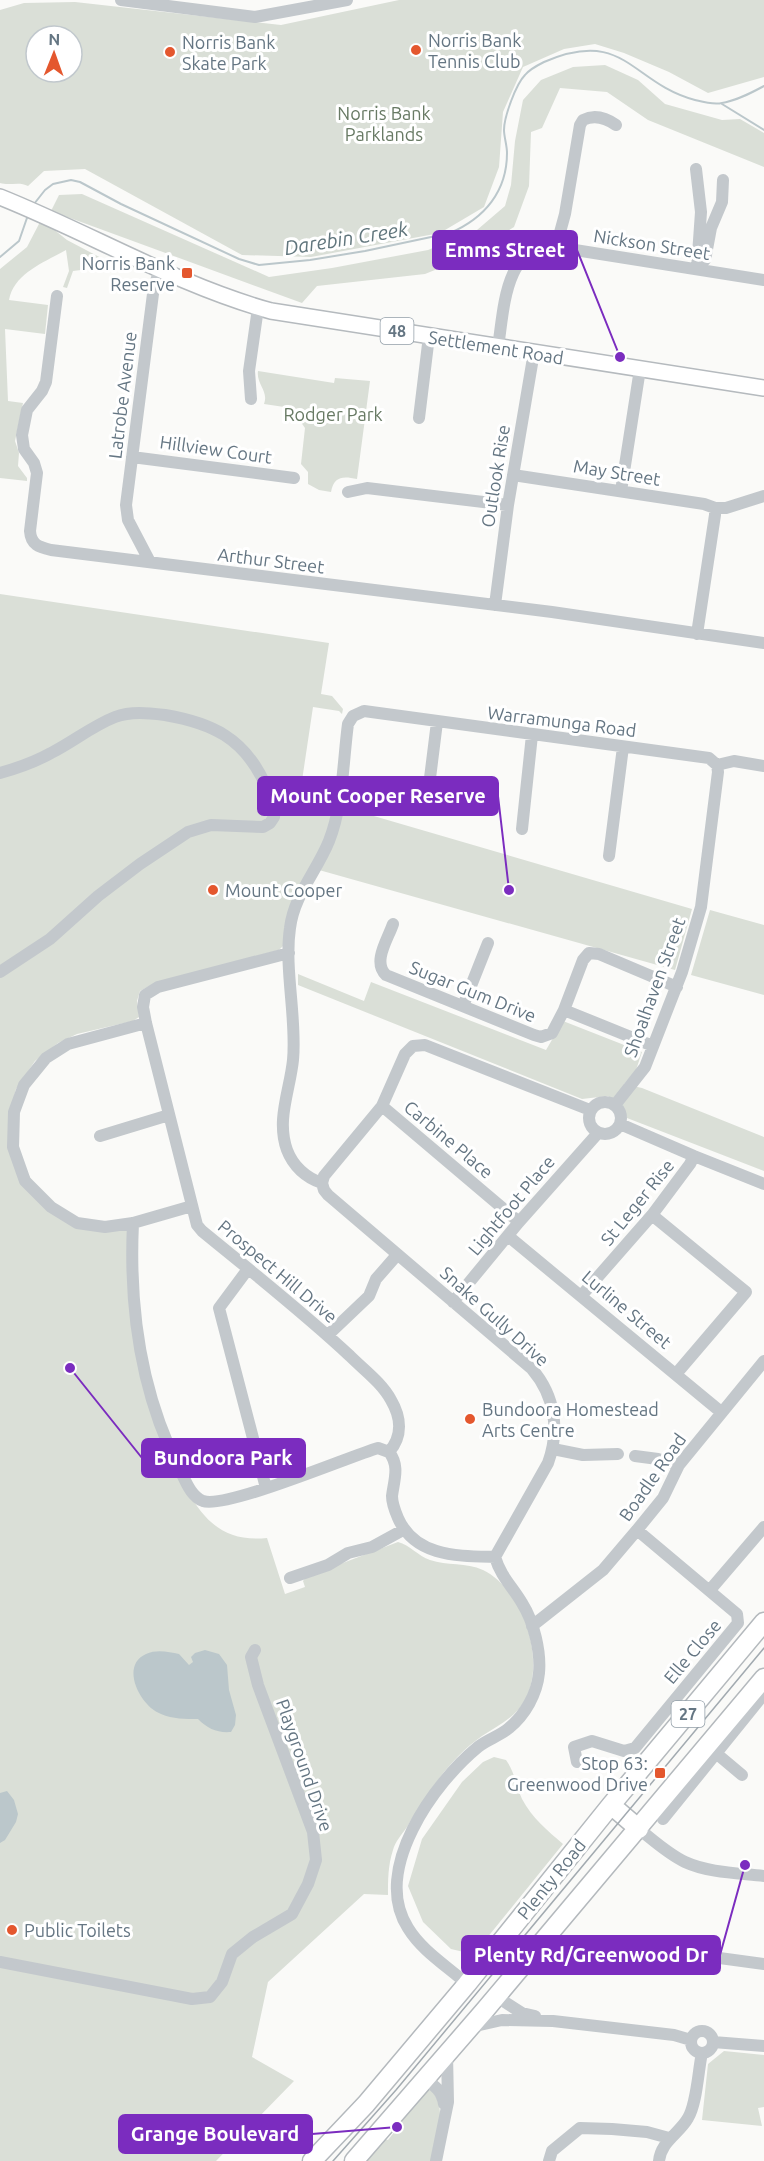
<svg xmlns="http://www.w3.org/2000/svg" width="764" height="2161" font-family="Ubuntu,sans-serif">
<rect width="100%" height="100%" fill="#fafaf8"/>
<!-- green -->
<path fill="#dadfd7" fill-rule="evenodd" d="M399,0h365v77l-56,16 -39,-21 -45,-19 -29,-9 -31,5 -41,18 -20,45 -4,55 -15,40 -44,26 -129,24 -69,-2 -157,-86 -41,2 -16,15c-9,-5 -18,0 -28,-3v-173l24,-7 51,-1 206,23zM36,36h36v36h-36z
M605,65l33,15 27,24 57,16 18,-1 24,14v34l-116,-47 -41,-28 -47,-4 -18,40 -11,4 -2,54 -15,41 -52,32 -37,15 -108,12 -15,17 -251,-92 8,-16 23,-1 187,83 63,-9 96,-18 49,-20 28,-24 6,-21 4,-44 8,-41 18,-20 32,-13z
M40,222l12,6 15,12 38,20 -1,7 -31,4 -6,17 -4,-1 6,-16 -3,-21c-21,12 -52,23 -57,50l39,5 -3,29 -40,-5 3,72 15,2 -8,38 4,12 -1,13 9,12v3l-27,-3v-209l27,-22z
M258,371l76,12 1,-5 35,3 -13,98c-14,-3 -23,-3 -26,13l-12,-2 -11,-6v-12l-7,-8 4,-36 -14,-20 -27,-4c5,-13 -8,-20 -6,-33z
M0,594l329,49 -8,51 11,2 11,13 -1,5 -3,-3 -26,-4 -13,87 35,11 -5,25 -47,116 -4,4 -128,35 -11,6 -3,10 2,16 -6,4 -56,13 -19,9 -23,18 -19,28 -8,30v19l41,73 75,18 4,3 5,98 55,162c19,33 40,50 79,46l18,56 20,-7 -2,-6 3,-4 92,-35c12,3 20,14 32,18 17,6 36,2 53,10 39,19 61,84 45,124 -10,23 -27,29 -46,42 -33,23 -55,58 -75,91 -5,7 -12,15 -14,23 -5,15 -5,30 -5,45l-24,-1 -96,88 -16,75 42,24 -78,80h-216z
M343,807l349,102 -17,61 -356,-100z
M710,910l54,15v70l-73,-20z
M298,974l66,27 7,-19 175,68 17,-29 79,31 -6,18 -12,14 18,4 122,49v34l-137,-53 -4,-9 -15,-13 -26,3 -284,-114z
M494,1757l12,3c9,12 10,26 16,39 10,19 26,32 41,45l-85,105 -10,4 -17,-4 -28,-27 -15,-36 14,-47 40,-57 21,-20z
M724,2051l40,4v52l-6,1 4,18 -60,-6 6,-56z
M428,2087c22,19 8,48 3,74h-67l20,-22 4,1c15,-18 24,-36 40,-53z"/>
<!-- water -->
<path fill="#bbc7cb" d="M205,1650l14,4 8,11 2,25 7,25 -1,10 -4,7c-14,1 -23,-3 -33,-13 -13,0 -25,0 -37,-5 -20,-7 -42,-48 -15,-60 11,-5 23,-2 33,0l10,11 4,-3 -2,-5 4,-4z
M7,1791l7,9 4,14 -2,8 -11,18 -5,3v-50z"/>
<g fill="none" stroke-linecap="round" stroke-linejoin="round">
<!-- stream -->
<path stroke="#bbc7cb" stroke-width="2" d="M722,104l42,26
M34,204l11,-14 8,-6 18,-4 9,2 41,22 118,55 20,6 51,-5 55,-9 85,-18c35,-15 57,-42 57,-80 0,-8 -3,-16 -3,-23 0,-13 12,-46 21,-55 4,-5 13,-10 19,-13 81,-35 87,21 151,38 8,2 18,5 27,3 14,-2 29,-10 42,-17
M0,257l19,-16 9,-26"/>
<!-- major casing -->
<g stroke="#b5babe" stroke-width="18">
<path id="major" d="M0,197c90,36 177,88 271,114l493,77"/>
</g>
<!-- highway casing -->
<g stroke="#b4b9bd" stroke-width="21">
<path id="highway" d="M611,1805l28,24
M312,2161l54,-57 101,-120 144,-179 153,-183
M354,2161l131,-151 279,-332"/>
</g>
<!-- minor -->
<path stroke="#c3c8cc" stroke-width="12" d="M121,0l134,17 92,-17
M696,169l5,43 -4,57
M556,247l9,-33 15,-89 3,-5c12,-6 23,-2 33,5
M705,260l6,-32 11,-26 1,-22
M57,296l-11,86 -4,9 -15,19 -5,25 2,14 10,14 3,10 -7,58c1,14 9,16 21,19l501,62 212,31
M498,347c6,-36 6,-104 58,-100l208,33
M251,399l-2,-28 9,-63
M419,418l10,-82
M132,457l162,21
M513,475l191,29 11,4h11l38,-12
M621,491l19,-122
M348,492l19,-4 141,17
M150,562l-22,-42 -2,-15 28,-219 7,-18
M495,605l13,-100 26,-153
M697,634l18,-119v-7
M0,773c18,-5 35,-11 51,-20 22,-11 41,-27 64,-36 16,-6 33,-4 50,-2 47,8 79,23 100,69 4,8 8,16 10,25l-1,8 -4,6 -7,4 -52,-2 -23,7 -48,32 -42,32 -48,43 -50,33
M426,810l11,-88
M522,829l10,-94
M609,856l14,-109
M393,924c-5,15 -21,38 -7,51l148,60 7,2 11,-4 12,-23 89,36
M289,953l-131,34 -13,8 -2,12 3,16 51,202 5,6c50,41 101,81 148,125 14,14 32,27 41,44 10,17 12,36 -2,52
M463,1006l25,-63
M564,1010l19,-50 6,-7 10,1 78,33
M146,1023l-78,21 -22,14 -22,27 -10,27 -1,35 12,34 26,26 26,16 28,4 28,-4 59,-17
M589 1118a16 16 0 1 1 32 0a16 16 0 1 1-32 0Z
M615,1105l30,-38 37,-95 19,-65 17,-135 -1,-7
M382,1106l137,116
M620,1124l74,32 70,28
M100,1136l69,-21
M322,1183l2,7 4,5 204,174c23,27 28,61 16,94l-53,94c6,20 17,29 27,46 12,19 19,49 17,70 -2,21 -14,42 -30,55 -9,8 -21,11 -31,19 -44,36 -107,123 -70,181 14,23 39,38 59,56
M322,1183c-16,-5 -29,-17 -35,-33 -11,-30 3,-60 6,-90 4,-41 -9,-91 -3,-132 4,-33 27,-57 39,-87 14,-35 14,-80 19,-117l5,-8 11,-5 345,47 8,7 17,-4 30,5
M322,1183l2,-7 58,-70 23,-52 8,-8 12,-1 165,65
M652,1215l94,77 -70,82
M133,1223c-4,84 8,170 46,245 6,11 11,28 24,33 23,8 145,-44 175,-53l11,4
M508,1236l213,176
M248,1269l-29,39 47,180
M582,1295l70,-80 38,-51 4,-8
M453,1302l66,-80 79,-89
M328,1335l41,-39 7,-17 21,-24
M553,1449l30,6 35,-1
M389,1452c11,14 5,28 3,44 0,8 3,15 6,22 17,39 60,38 97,39
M635,1456l23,3 21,6
M290,1578l38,-13 20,-12 24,-6 31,-17
M710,1590l54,-63
M532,1626l71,-56 34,-40 26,-32 16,-33 85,-104
M717,1754l25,21
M577,1762l-3,-15 18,-6 32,10 11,-3 103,-125 -1,-9 -100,-84
M663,1819l101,-125
M639,1829c14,11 29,25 46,33 24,11 53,11 79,14
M668,1951l96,13
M0,1962l192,37 18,-2 12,-15 10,-28 21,-17 39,-23 16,-30 8,-24 -3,-28 -55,-147 -7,-28 4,-7
M497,1997l25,16 13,3
M471,2027l31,-7 51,1 121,14 17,5
M691 2042a11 11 0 1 1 22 0a11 11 0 1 1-22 0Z
M713,2042l51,4
M425,2079c10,7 17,12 19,25
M436,2161l12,-59 -1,-48
M549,2161l3,-10 28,-23 32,1 35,3 22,6
M659,2161c2,-20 20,-27 29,-43 9,-15 10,-47 14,-65"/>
<!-- major -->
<use href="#major" stroke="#fff" stroke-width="15"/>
<!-- highway -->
<use href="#highway" stroke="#fff" stroke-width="18"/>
<!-- tram -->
<path stroke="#a2aab0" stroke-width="1.5" d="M333,2161l63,-71 368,-442"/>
</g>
<!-- markers -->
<g fill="#e4572e" stroke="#fff" stroke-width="2">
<circle cx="416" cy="50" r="6"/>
<circle cx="170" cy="52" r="6"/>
<rect x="181" y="267" width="12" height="12" rx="3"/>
<circle cx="213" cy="890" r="6"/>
<circle cx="470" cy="1419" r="6"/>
<rect x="654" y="1767" width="12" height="12" rx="3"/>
<circle cx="12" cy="1930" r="6"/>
</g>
<g text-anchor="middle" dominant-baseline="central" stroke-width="6" stroke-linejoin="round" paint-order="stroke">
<!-- shield labels -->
<g fill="#fff" stroke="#939fa8" stroke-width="1.5">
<rect x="380.5" y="318" width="33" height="26" rx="4.5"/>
<rect x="671.5" y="1701" width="33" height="26" rx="4.5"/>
</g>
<g font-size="16" font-weight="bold" fill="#657683">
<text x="397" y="331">48</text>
<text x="688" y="1714">27</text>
</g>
<!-- poi labels -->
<g font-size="18" fill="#657683" stroke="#fff" text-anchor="start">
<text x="428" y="40">Norris Bank<tspan x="428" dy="21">Tennis Club</tspan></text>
<text x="182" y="42">Norris Bank<tspan x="182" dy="21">Skate Park</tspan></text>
<text x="175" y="263" text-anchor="end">Norris Bank<tspan x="175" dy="21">Reserve</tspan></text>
<text x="225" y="890">Mount Cooper</text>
<text x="482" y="1409">Bundoora Homestead<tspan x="482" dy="21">Arts Centre</tspan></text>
<text x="648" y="1763" text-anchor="end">Stop 63:<tspan x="648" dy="21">Greenwood Drive</tspan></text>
<text x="24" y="1930">Public Toilets</text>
</g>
<!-- park labels -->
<g font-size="18" fill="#687a64" stroke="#fff">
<text x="384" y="113">Norris Bank<tspan x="384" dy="21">Parklands</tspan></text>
<text x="333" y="414">Rodger Park</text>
</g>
<!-- street labels -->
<g font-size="18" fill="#657683" stroke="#fff">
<text transform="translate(652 244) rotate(9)">Nickson Street</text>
<text transform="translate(496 347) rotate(9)">Settlement Road</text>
<text transform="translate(122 395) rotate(-83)">Latrobe Avenue</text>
<text transform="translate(216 449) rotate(8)">Hillview Court</text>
<text transform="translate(617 472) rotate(9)">May Street</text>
<text transform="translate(495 476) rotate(-81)">Outlook Rise</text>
<text transform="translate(271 560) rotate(7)">Arthur Street</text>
<text transform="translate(562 721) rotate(7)">Warramunga Road</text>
<text transform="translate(654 987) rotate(-70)">Shoalhaven Street</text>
<text transform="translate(473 991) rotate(22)">Sugar Gum Drive</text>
<text transform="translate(449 1139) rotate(40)">Carbine Place</text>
<text transform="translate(637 1202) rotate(-51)">St Leger Rise</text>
<text transform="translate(511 1205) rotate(-50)">Lightfoot Place</text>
<text transform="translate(278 1271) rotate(40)">Prospect Hill Drive</text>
<text transform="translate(627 1309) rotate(40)">Lurline Street</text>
<text transform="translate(495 1316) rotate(42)">Snake Gully Drive</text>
<text transform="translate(652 1477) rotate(-55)">Boadle Road</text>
<text transform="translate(692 1651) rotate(-50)">Elle Close</text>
<text transform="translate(305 1765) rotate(71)">Playground Drive</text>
<text transform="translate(551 1879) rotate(-51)">Plenty Road</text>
</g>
<!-- water labels -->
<g font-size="20" font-style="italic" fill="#60757c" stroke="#fff">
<text transform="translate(346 238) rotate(-9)">Darebin Creek</text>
</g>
</g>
<!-- callouts -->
<path fill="none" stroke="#7b2cbf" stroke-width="2" d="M620 357L577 250M509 890L498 796M70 1368L142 1458M745 1865L720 1955M397 2127L312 2134"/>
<g fill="#7b2cbf" stroke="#fff" stroke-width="2">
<circle cx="620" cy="357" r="6"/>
<circle cx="509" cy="890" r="6"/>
<circle cx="70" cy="1368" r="6"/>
<circle cx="745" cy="1865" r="6"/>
<circle cx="397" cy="2127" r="6"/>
</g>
<g fill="#7b2cbf" stroke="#7b2cbf" stroke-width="2">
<rect x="433" y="231" width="144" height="38" rx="6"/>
<rect x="258" y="777" width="240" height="38" rx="6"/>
<rect x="142" y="1439" width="163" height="38" rx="6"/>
<rect x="462" y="1936" width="258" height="38" rx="6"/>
<rect x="119" y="2115" width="193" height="38" rx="6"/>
</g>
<g font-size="20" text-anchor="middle" font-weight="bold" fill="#fff">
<text x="505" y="257">Emms Street</text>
<text x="378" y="803">Mount Cooper Reserve</text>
<text x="223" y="1465">Bundoora Park</text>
<text x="591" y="1962">Plenty Rd/Greenwood Dr</text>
<text x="215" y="2141">Grange Boulevard</text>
</g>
<!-- north arrow -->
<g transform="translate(54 54) rotate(1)"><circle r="28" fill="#ffffff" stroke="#c1c8cd" stroke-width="1.5"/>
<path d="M0-4.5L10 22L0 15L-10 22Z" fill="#e4572e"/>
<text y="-9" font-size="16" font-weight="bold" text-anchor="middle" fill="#657683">N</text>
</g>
</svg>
